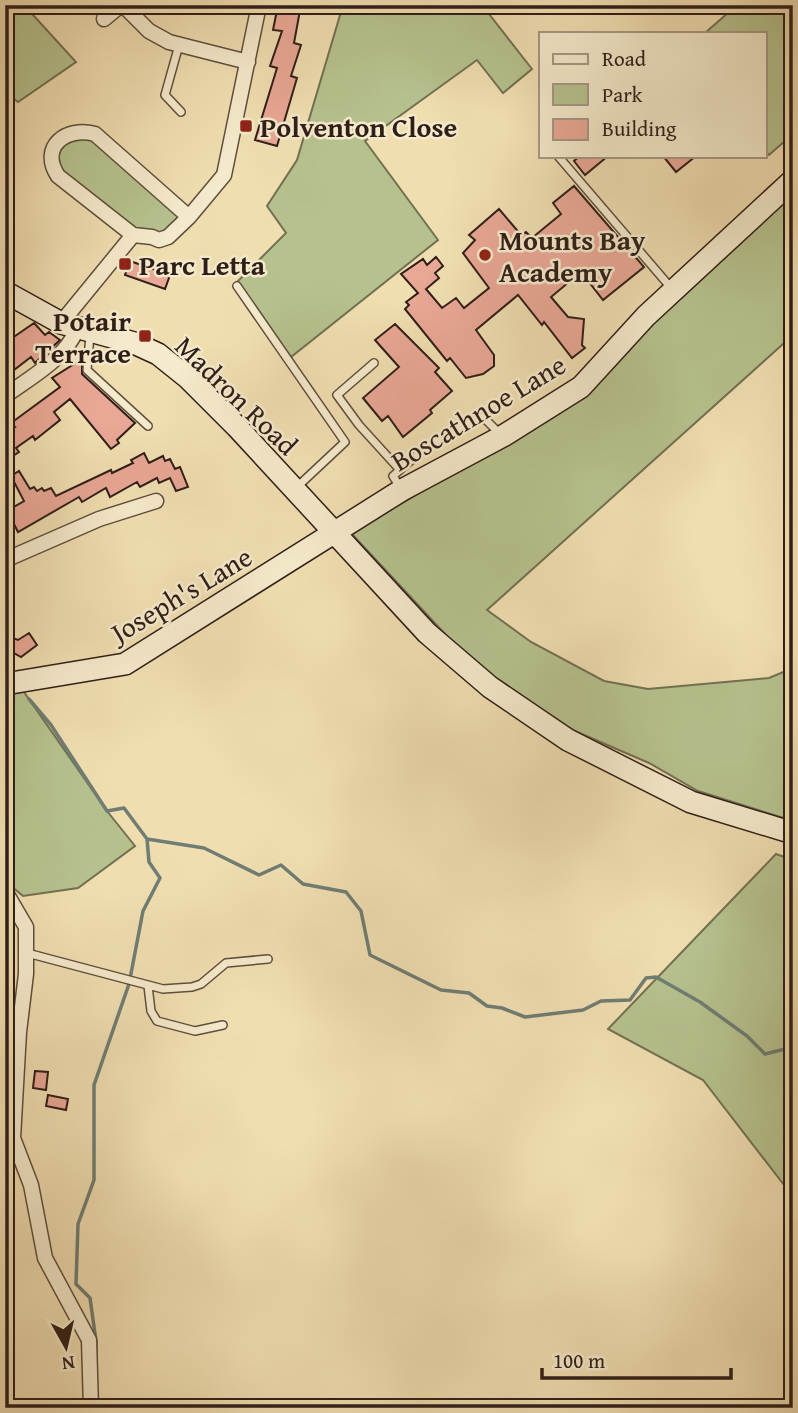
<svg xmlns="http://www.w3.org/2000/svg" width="798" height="1413" font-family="'Gentium Book Plus',serif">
<rect width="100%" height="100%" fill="#f0deb1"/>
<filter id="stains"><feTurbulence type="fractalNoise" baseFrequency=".00286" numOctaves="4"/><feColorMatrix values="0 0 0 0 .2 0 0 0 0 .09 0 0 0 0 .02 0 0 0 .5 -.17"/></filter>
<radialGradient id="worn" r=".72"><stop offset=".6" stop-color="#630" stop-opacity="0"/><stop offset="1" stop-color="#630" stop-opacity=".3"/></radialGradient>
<!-- green -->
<path fill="#b6c28e" stroke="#727053" stroke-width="2" d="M5,5h19l52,57 -58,40 -13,-10z
M343,5h139l50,64 -29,24 -26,-33 -112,81 73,99 -152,121 -53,-75 53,-53 -19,-27 30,-46z
M737,5h56v129l-24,21 -4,-4v-118h-60z
M87,132l102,85 -21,20 -24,-2 -82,-54 -8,-34z
M784,201l9,5v129l-306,275 44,32 73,39 44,8 121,-11 24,-10v153l-95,-30 -49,-28 -81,-35 -95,-64 -122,-131 166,-97z
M17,682l90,129 28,35 -57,42 -55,8 -18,-15v-194z
M776,854l17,6v329l-9,-4 -81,-105 -95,-51z"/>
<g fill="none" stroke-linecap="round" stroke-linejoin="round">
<!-- stream -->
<path stroke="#6f7d73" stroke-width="3.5" d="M29,699l22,26 56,86 17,-3 23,31 57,9 55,27 22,-10 22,19 43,8 15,19 9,44 71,35 28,3 18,13 15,2 23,9 58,-7 18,-9 29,-1 16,-22 10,-1 44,25 47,34 18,18 20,-5 3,21 5,3
M96,1357v-16l-6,-43 -14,-14 2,-60 16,-44v-95l35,-101 14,-73 17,-33 -11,-16 -2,-23"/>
</g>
<!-- building -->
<path fill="#e9a795" stroke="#2f1e18" stroke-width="2" d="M278,5h23l-7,38 7,2 -10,31 6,2 -20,68 -22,-6 22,-72 -7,-2 12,-35 -9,-1z
M580,156h28l-23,19 -11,-14z
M663,156h33l-20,16z
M574,186l70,81 -41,33 -22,-28 -30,25 17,20 16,2 -2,26 3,3 -13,10 -28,-36 -2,3 -24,-30 -42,35 18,25v11l-11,8 -17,4 -16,-20 -3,3 -42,-52 4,-4 -3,-3 12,-9 -17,-19 22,-15 4,6 9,-8 7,9 -8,7 4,5 -13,11 16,19 14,-10 8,10 25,-20 -26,-35 12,-13 -6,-5 30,-26 22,26 5,-3 6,6 29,-24 -8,-11z
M130,261l40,14 -5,14 -40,-14z
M34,323l11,12 4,-3 11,8 -25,23 -4,-6 -26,20v-34z
M395,324l44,44 -4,4 17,19 -22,19 2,3 -29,24 -15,-21 -6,5 -19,-23 36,-31 -24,-27z
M82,359v15l53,49 -18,17 2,3 -8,6 -41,-50 -16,13 6,8 -25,20 -2,-4 -17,12 3,4 -14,9v-30l10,-4 -4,-4 49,-36 -8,-9z
M144,453l5,10 14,-7 2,5 5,-2 5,10 5,-2 8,20 -12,4 -6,-13 -11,5 -2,-5 -17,9 -3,-5 -27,15 -4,-9 -24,14 -3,-5 -61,35 -3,-6 -10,15v-29l19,-11 -13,-25 8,-5 11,18 4,-2 3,4 5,-3 2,3 7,-3 5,8 55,-26 1,3 21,-10 -2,-3z
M29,633l8,12 -16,12 -16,-9v-13l13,5z
M35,1071l13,1 -2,18 -13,-2z
M48,1095l20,4 -2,11 -20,-4z"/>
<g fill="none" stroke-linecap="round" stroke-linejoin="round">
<!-- lane casing -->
<g stroke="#5f4e3e" stroke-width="10">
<path id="lane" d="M179,45l-14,50 16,17
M558,156l114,133
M237,286l108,156 -48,45
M90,335l-3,35 61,56
M374,363l-37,32 22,30 41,45
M400,487l-7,-11c28,-25 54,-46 90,-59l17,17
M27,953l136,36 29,-2 9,-3 25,-21 42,-4
M148,986l3,25 6,10 38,10 28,-6"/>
</g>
<!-- street casing -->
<g stroke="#5f4e3e" stroke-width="17">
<path id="street" d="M123,5l26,26 20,11 79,20
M104,19l17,-14
M133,235l-75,-59c-19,-29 8,-50 37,-42l94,83
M61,323l72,-88 19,2 7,3 9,-3 21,-20 35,-42 35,-170
M5,396c26,-19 60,-37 72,-67
M5,560l94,-41 57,-18
M5,891l21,36v47l-7,58 -6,106 18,47 14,73 44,82 2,68"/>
</g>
<!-- secondary casing -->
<g stroke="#2f1e18" stroke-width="24">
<path id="secondary" d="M5,292l56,31 73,20 24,11 30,24 49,49 190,206 63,54 78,53 123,62 102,31
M5,684l120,-20 277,-174 101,-54 78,-49 65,-71 147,-136"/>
</g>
<!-- lane -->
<use href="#lane" stroke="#f5eacc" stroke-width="7"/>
<!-- street -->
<use href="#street" stroke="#f5eacc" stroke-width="14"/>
<!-- secondary -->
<use href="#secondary" stroke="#f5eacc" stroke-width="21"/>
</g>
<!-- markers -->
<g fill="#8f2418" stroke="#f5eacc" stroke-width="2.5">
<rect x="239" y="119" width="14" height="14" rx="3.5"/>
<circle cx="485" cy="255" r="7"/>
<rect x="118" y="257" width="14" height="14" rx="3.5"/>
<rect x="138" y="329" width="14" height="14" rx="3.5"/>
</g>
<g text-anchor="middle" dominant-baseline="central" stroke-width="5" stroke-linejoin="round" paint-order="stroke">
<!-- poi labels -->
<g font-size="28" font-weight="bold" fill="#2f1e18" stroke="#f5eacc" text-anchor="start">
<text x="260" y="126">Polventon Close</text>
<text x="499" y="239">Mounts Bay<tspan x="499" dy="32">Academy</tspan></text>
<text x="139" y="264">Parc Letta</text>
<text x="131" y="320" text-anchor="end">Potair<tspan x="131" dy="32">Terrace</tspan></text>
</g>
<!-- street labels -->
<g font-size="28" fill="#2f1e18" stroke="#f5eacc">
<text transform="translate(237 395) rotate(44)">Madron Road</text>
<text transform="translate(478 412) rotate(-31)">Boscathnoe Lane</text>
<text transform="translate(181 594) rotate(-31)">Joseph's Lane</text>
</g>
</g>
<!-- margin -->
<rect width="798" height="1413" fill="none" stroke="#f0deb1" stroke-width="28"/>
<rect x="7" y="7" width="784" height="1399" fill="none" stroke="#2f1e18" stroke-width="3.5"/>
<rect x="14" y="14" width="770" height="1385" fill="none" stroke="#2f1e18" stroke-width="2"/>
<!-- legend -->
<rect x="539" y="32" width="228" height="126" fill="#f5eacc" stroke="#a69884" stroke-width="2"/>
<rect x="553" y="54" width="35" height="10" fill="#f5eacc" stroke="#a69884" stroke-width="2"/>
<text x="602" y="66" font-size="21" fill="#2f1e18">Road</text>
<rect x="553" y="84" width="35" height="21" fill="#b6c28e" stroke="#a69884" stroke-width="2"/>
<text x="602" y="102" font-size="21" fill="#2f1e18">Park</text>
<rect x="553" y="119" width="35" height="21" fill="#e9a795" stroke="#a69884" stroke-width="2"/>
<text x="602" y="136" font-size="21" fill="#2f1e18">Building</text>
<!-- north arrow -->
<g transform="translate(66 1347) rotate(172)" stroke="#f5eacc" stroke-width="5" paint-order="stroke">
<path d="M0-5L12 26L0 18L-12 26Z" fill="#2f1e18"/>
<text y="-10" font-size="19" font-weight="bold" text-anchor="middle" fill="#2f1e18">N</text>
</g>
<!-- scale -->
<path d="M542 1368v10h189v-10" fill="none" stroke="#2f1e18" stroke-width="3.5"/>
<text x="553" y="1368" font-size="21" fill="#2f1e18" stroke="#f5eacc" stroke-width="5" paint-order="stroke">100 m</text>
<rect width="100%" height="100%" filter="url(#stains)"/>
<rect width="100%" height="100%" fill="url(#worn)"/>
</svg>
